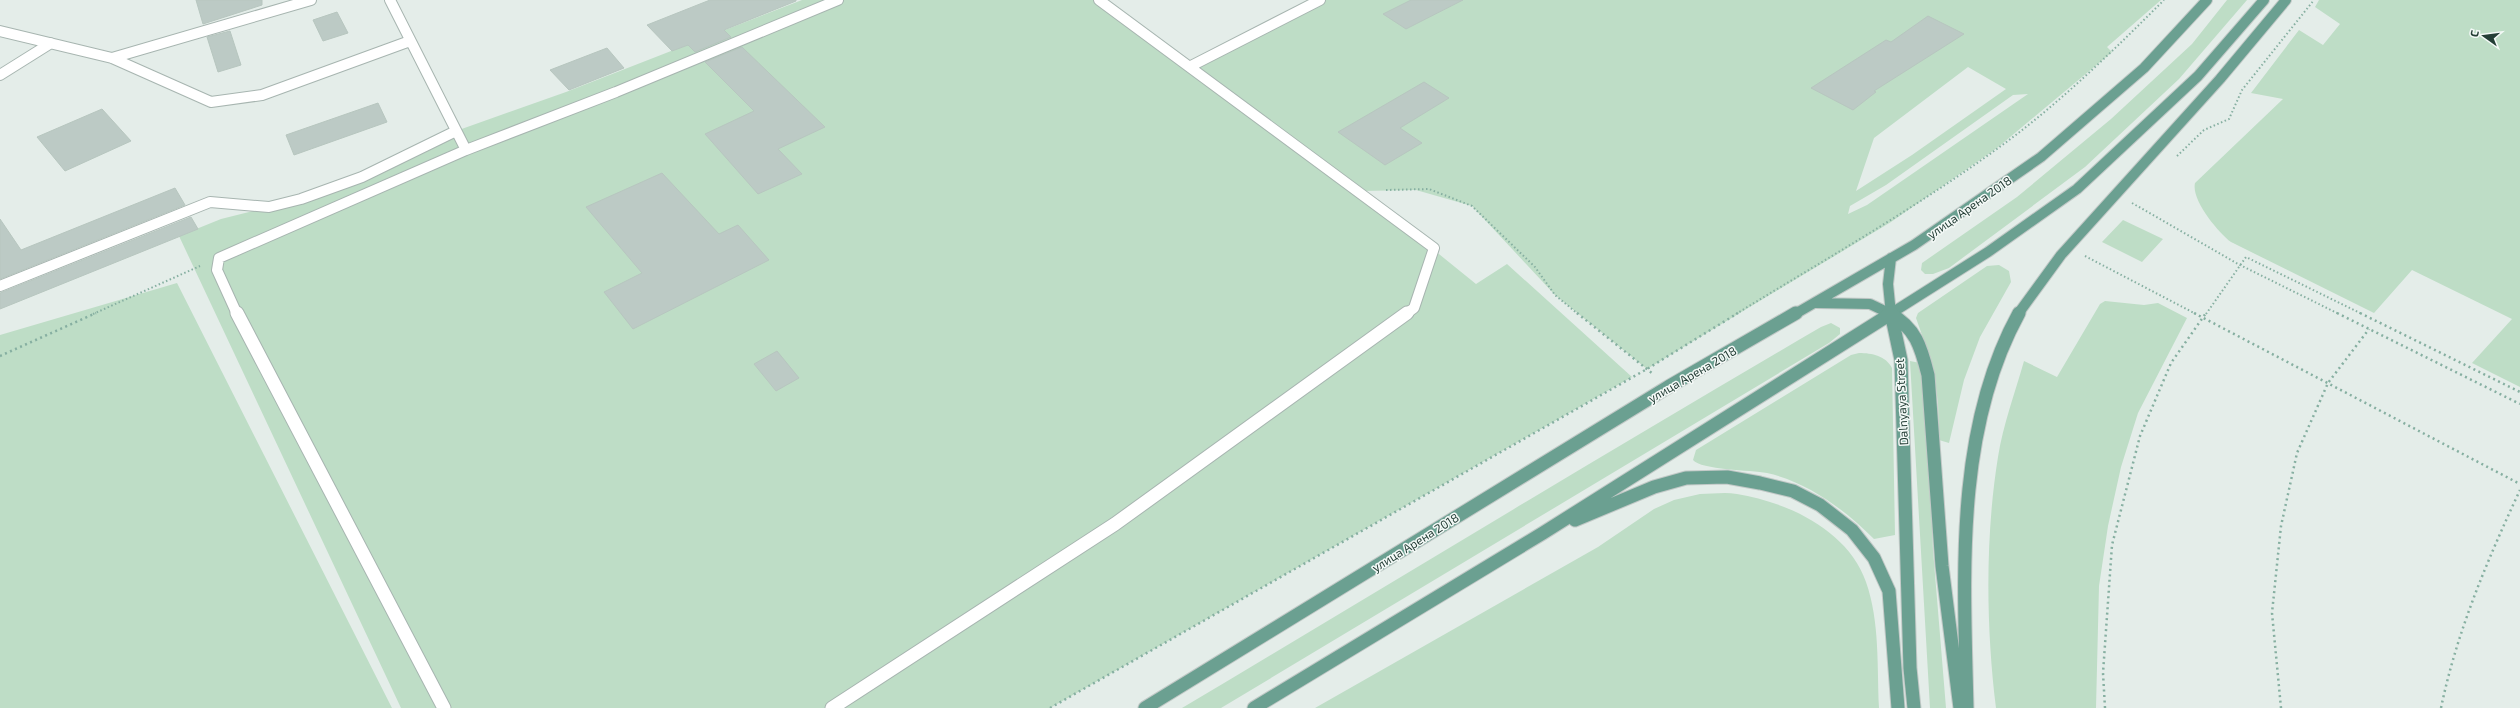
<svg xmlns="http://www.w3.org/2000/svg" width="2520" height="708" font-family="'Exo 2',sans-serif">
<rect width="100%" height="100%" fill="#e4ede9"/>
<!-- green -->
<path fill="#beddc6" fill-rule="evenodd" d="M802,0h297l92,66 129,-66h841l-54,47 5,5 -115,96 -106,74 -244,147 -92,-74 -83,-89 -56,-16 -55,1 115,93 31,-20 125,113 -582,331h-649l-222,-472 42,-17 80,-20 155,-68 110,-39zM1968,67l38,22 -94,66 -56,36 18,-53zM2028,94l-161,111 -19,9 2,-8 36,-21 127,-90z
M2227,0h20l-68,79 -94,88 -136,101 -16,6h-8l-4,-4 1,-7 95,-66 94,-78 81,-75z
M2319,0h201v387l-48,-24 40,-44 -100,-49 -38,43 -143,-71c-13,-10 -40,-42 -36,-59l88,-84 -32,-6 48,-63 24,15 17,-21 -25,-17z
M2123,220l40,19 -21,23 -40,-20z
M1999,265l10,6 2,11 -31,55 -16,43 -15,63 -10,-3 -1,-37 -5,-37 -17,-48 2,-5 69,-47z
M177,283l215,425h-392v-373z
M2105,301l39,4 14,-2 29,15 -49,95 -17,54 -13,59 -9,60 -3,122h-100c-10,-80 -11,-171 2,-251 5,-32 17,-64 26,-96l33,16 43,-73z
M1831,323l9,5v6l-11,9 -608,365h-39c213,-127 425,-256 639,-381z
M1859,353c13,0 27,3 33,15l3,167 -21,4c-29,-29 -66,-57 -107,-66 -16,-3 -66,-3 -74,-13l3,-10 155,-95z
M1910,361l15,3 8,186 13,158h-16z
M1700,494c12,0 25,-2 37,0 50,8 111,36 129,88 14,40 11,85 13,126h-564l283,-161 56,-38 20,-9z"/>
<!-- building -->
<path fill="#bccac5" stroke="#b7c6bf" d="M196,0h66v5l-59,19z
M710,0h86v1l-72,29 7,7 -36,15 -7,-7 -16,6 -25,-26z
M1411,0h52l-57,29 -23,-15z
M337,12l11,21 -25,8 -10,-21z
M1928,16l36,18 -90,57 2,1 -23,18 -42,-22 75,-48 5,2z
M230,31l11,34 -23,7 -11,-35z
M742,47l83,80 -47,22 24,25 -44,20 -53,-60 49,-23 -49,-49z
M607,48l17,20 -55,22 -19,-20z
M1424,82l25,16 -49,30 22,15 -37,22 -47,-33z
M378,103l9,19 -93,33 -8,-20z
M102,109l29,32 -66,30 -28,-34z
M662,173l57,61 19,-9 31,35 -136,69 -29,-37 38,-19 -56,-66z
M175,188l10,17 -185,74v-60l21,31z
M191,217l7,12 -198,80v-16z
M777,351l22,27 -23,13 -22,-27z"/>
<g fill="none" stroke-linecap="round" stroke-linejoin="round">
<!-- minor-far1 casing -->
<g stroke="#a7b5b0" stroke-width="12">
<path id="minor-far1" d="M390,0l76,150
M1099,0l335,248 -20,60 -8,6
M0,31l112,27 99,44 51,-7 148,-54
M112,58l199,-58
M1191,66l129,-66
M0,75l51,-32
M0,286l210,-84 59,5 32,-8 61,-22 94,-46
M237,314l-20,-44 2,-12 247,-108 150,-58 222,-92"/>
</g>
<!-- minor casing -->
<g stroke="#a7b5b0" stroke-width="15">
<path id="minor" d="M237,313l207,395
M832,708l283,-184 292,-211"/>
</g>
<!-- major-far1 casing -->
<g stroke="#c2c9c7" stroke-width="12">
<path id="major-far1" d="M1816,303l54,1 21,10
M1795,314l119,-69 127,-88 103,-89 63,-68
M1890,314l98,-62 89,-63 121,-113 66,-76
M1891,314l-3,-30 3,-26
M2018,314l43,-59 159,-176 66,-79"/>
</g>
<!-- major casing -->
<g stroke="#c2c9c7" stroke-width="15">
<path id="major" d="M1889,313c27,15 32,34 39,62l14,191 18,142
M1891,313l10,47 9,308 4,40
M1575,520l79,-33 32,-9 41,-1 33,6 33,8 27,14 32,25 22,28 15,33 9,117
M1145,708l523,-321 128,-74
M1254,708l289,-175 349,-220
M1967,708c-3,-130 -13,-277 52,-395"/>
</g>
<!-- path-far1 -->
<path stroke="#86afa1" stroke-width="2" stroke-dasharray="1.5 2.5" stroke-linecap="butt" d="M2177,156l27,-26 25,-11 13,-29 72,-90
M1386,190l43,-1 43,17 63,61 20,28 23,19
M2132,203l106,61 101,50
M2085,256l111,58
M93,314l107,-48
M1736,314c96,-59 196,-115 285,-183 51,-40 98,-86 143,-131
M2206,314l40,-57 116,57"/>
<!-- path -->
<path stroke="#86afa1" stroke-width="2.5" stroke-dasharray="2 3.5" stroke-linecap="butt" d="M1577,313l76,61
M2194,313l326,171
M2337,313l183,91
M2360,313l160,79
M0,356l96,-43
M1050,708l597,-339 91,-56
M2105,708l-2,-35 9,-128 28,-109 31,-73 35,-50
M2281,708l-9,-95 9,-87 16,-73 31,-70 41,-54
M2441,708c16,-77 46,-147 79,-218"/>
<!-- minor-far1 -->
<use href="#minor-far1" stroke="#fff" stroke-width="10"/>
<!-- minor -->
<use href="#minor" stroke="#fff" stroke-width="13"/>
<!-- major-far1 -->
<use href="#major-far1" stroke="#6ba091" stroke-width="10"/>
<!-- major -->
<use href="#major" stroke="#6ba091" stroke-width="13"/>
</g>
<g text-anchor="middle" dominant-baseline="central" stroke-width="3" stroke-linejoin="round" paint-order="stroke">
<!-- street labels -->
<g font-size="12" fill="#243e36" stroke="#f4f9f7">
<text transform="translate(1969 207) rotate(-35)">улица Арена 2018</text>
<text transform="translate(1692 374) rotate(-30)">улица Арена 2018</text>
<text transform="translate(1901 402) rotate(-93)">Dalnyaya Street</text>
<text transform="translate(1415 542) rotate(-32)">улица Арена 2018</text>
</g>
</g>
<!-- north arrow -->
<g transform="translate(2484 36) rotate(284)" stroke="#f4f9f7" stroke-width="3" paint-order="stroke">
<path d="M0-3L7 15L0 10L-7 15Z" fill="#243e36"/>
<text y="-6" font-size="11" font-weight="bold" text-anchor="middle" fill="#243e36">С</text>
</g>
</svg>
